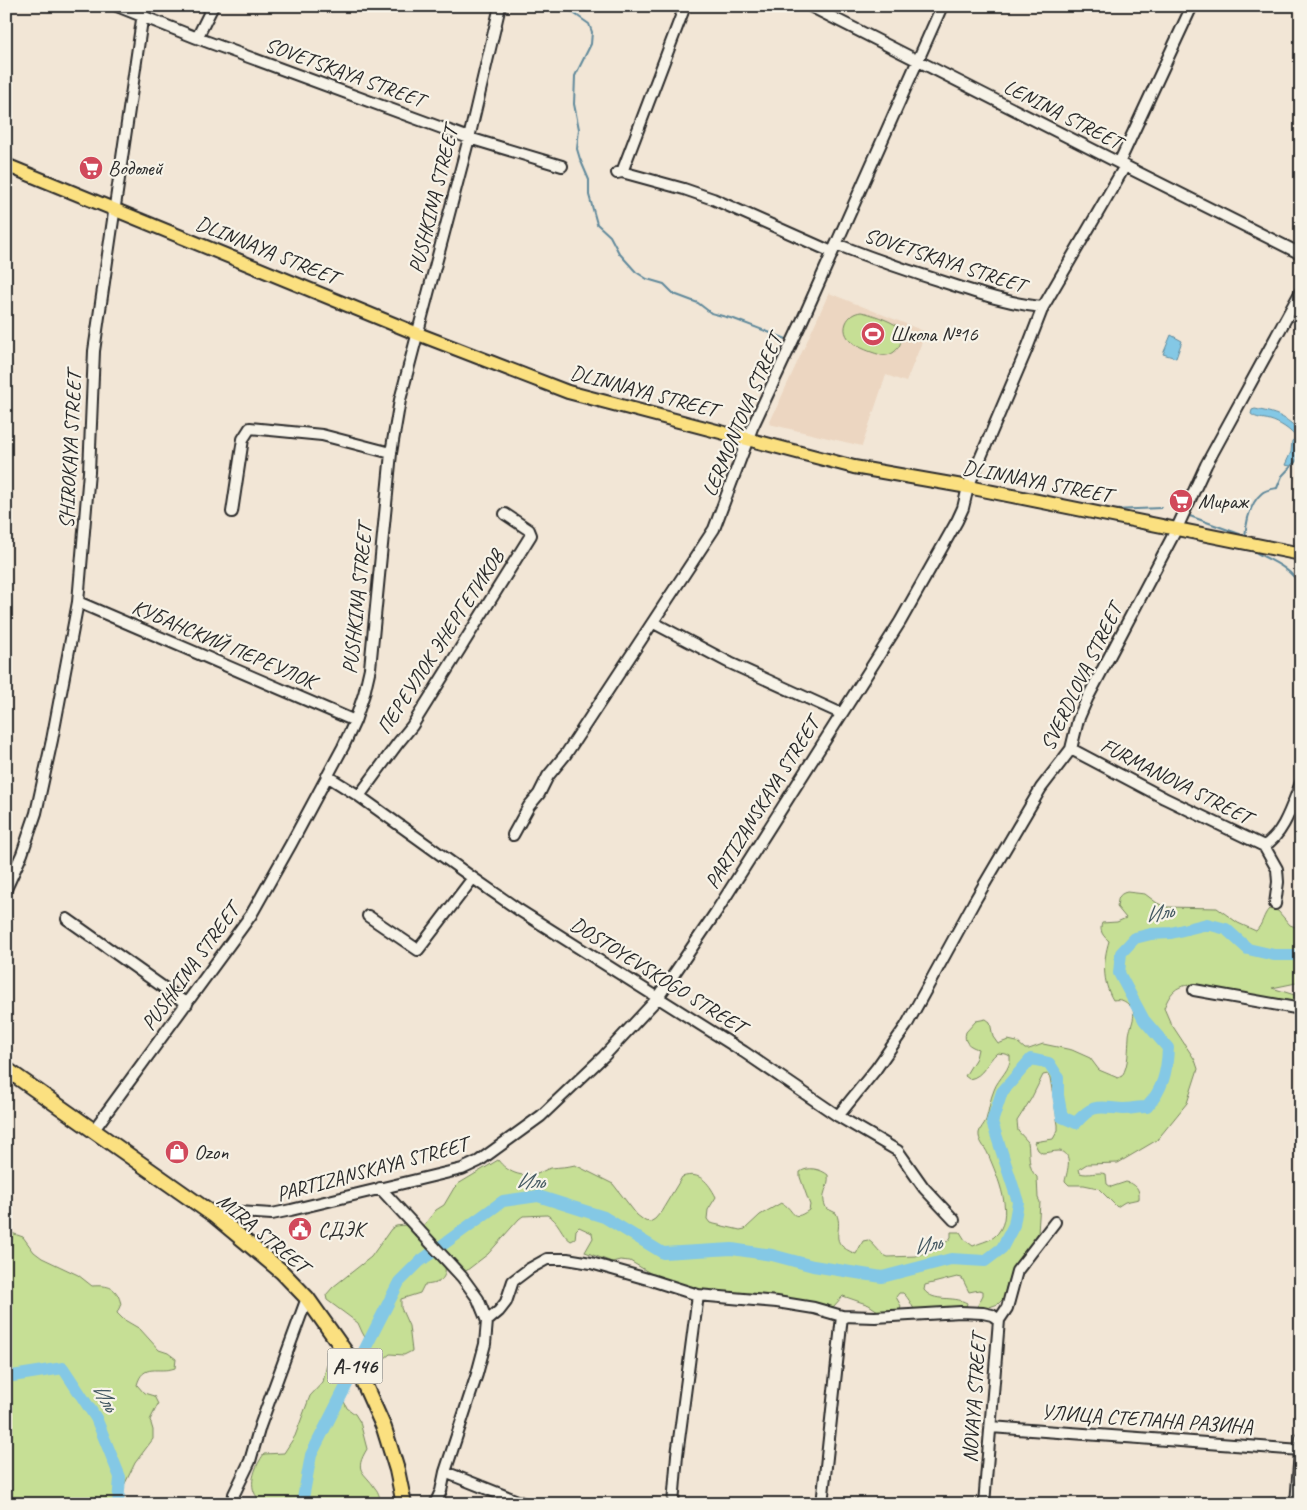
<svg xmlns="http://www.w3.org/2000/svg" width="1307" height="1510" font-family="Caveat,sans-serif">
<rect width="100%" height="100%" fill="#f2e6d6"/>
<filter id="ink" filterUnits="userSpaceOnUse"><feTurbulence type="fractalNoise" baseFrequency=".02" numOctaves="2"/><feDisplacementMap in="SourceGraphic" scale="10" xChannelSelector="R" yChannelSelector="G"/><feConvolveMatrix kernelMatrix="1 2 1 2 8 2 1 2 1" color-interpolation-filters="sRGB"/></filter>
<g filter="url(#ink)">
<!-- built -->
<path fill="#ecd6c1" d="M829,293l97,39 -20,50 -20,-7 -24,71 -93,-22z"/>
<!-- green -->
<path fill="#c6df95" stroke="#788560" d="M861,312c8,1 30,9 36,14 11,12 0,32 -16,29 -14,-4 -42,-13 -35,-32 3,-7 8,-10 15,-11z
M1127,892l18,2 12,9 9,4 51,1 21,15 18,8c7,-7 7,-16 13,-22l9,2 12,14 11,4v53l-29,6 29,9v6l-110,-18c-16,0 -22,10 -27,23l6,14 25,38 3,9 -11,34 -30,37 -39,23 -31,1 -8,5 1,4c8,3 17,-2 26,1l1,10 4,3 15,-5c10,2 14,7 13,17l-14,3 -8,5 -19,-19 -14,-3h-15l-4,-4c2,-9 9,-29 -6,-30 -6,0 -11,2 -17,2l-4,-3 -4,-8 19,-3 5,-9v-5l-8,-47 -2,-4 -5,1 -12,24 -14,22 1,10 10,11c2,11 -1,27 9,35l1,21 2,4 -2,31 -19,30 -7,6 -5,14 -3,15 -6,6 -14,5h-4l-2,-4 5,-10v-4l-4,-1 -10,2 -7,-14 -5,-1 -32,8 -1,5c10,13 29,5 43,13l-1,4 -49,7c-5,-7 -7,-15 -14,-21h-4l-3,4 5,9 -1,5 -19,2 -12,-8 -26,-9 -10,11 -142,-17 -36,-14 -25,-15 -10,-1 -8,2 -27,-10 8,-14 -1,-5 -13,-6 -3,3 -1,9 -4,2c-10,-6 -12,-21 -24,-26l-24,1 -4,3 -31,35 -22,17 -43,-45 13,-16 8,-5 10,-17 4,-4 40,-24c9,12 23,18 39,14 5,-2 9,-5 14,-6 9,-1 16,-1 24,-3l38,19 24,31 8,6 5,1 5,-3 6,-7 21,-35c18,-6 26,5 34,20l-8,13 -1,9 3,4 30,7 5,-1 15,-14 21,-12c14,5 9,21 28,7l1,-5 -10,-28v-5c8,-6 21,-3 28,3 2,13 -9,18 -2,33l10,5c9,18 -11,29 20,41l7,-13 5,-1c8,5 11,14 20,17l28,-1 9,-3 23,-12 3,-4v-5h9l5,8 8,6c6,-3 16,-5 21,-9 23,-19 3,-61 -6,-83 -3,-7 -10,-13 -9,-21 1,-5 5,-8 7,-13 3,-10 4,-21 8,-30 4,-12 18,-21 16,-34l-4,-2 -9,-1c-10,8 -13,24 -28,26l-4,-3 11,-18 2,-9c-9,-3 -15,-7 -12,-17l10,-11 10,-2 4,3 3,15 5,7 10,-4 9,2 8,7h4l14,-5 29,6 18,8 9,12 19,8 4,-2c7,-11 6,-27 7,-39 0,-11 11,-24 -1,-33 -4,-4 -9,-5 -15,-4 -11,-19 -10,-39 -4,-59 -6,-5 -10,-10 -7,-18l15,-1 9,-4 -9,-11c1,-8 1,-13 10,-15z
M405,1225l40,41c2,15 -8,18 -21,19l-4,8 -19,6v9l8,18 3,25 -8,4 -14,-1 -11,9 -17,-31 -4,-9 -31,-23 -1,-5 7,-8 38,-30 20,-28 5,-3z
M6,1231l17,6 11,15 8,6 36,17 14,11c17,-1 25,1 29,18l-4,9 6,6 17,10 19,21 9,3 8,6 -1,9c-17,6 -32,-6 -38,17l7,8 10,3 4,8 -8,16 3,10v9l-18,24 -20,41h-109z
M337,1361l5,19 1,19 4,9 8,6 5,8 7,27c-14,23 -3,22 8,39 4,4 5,11 6,16h-114c-3,-3 -8,-4 -10,-7 -10,-13 -1,-32 7,-43l20,-1 11,-17 15,-40 13,-14 4,-18z"/>
<!-- water -->
<path fill="#84c8e5" stroke="#60899b" d="M1171,335l11,6 -6,17 -13,-4z
M1255,409c20,4 31,7 45,23l-2,4h-3c-6,-7 -15,-13 -25,-16 -7,-2 -13,-1 -19,-6l1,-4z
M1295,439l4,1 -3,19 -5,7 -6,-1 6,-13 1,-11z"/>
<g fill="none" stroke-linecap="round" stroke-linejoin="round">
<!-- stream -->
<path stroke="#60899b" stroke-width="2" d="M568,6l1,4 20,14 3,8 -1,12 -16,32 -1,28 5,25 -2,20 3,10 9,21v15l8,29 13,12 9,17 17,19 11,7 17,5 10,10 24,9 13,10 23,6 55,21
M1000,487l25,5
M1030,493l13,3
M1113,510l48,-2
M1187,515l58,21
M1245,538c1,-15 5,-35 17,-45 3,-3 10,-4 15,-5l5,-12 16,-17 3,-11
M1251,550c18,10 40,17 50,37"/>
<!-- river -->
<path stroke="#84c8e5" stroke-width="12" d="M6,1377l57,-9 33,50 24,59 -2,27
M302,1504l9,-49 88,-173 20,-20 84,-61 35,-5 66,21 59,36 69,-4 40,6 41,11 69,11 69,-18 34,2 17,-13 12,-23 4,-23 -26,-80 10,-30 29,-33 18,4 9,14v18l4,22 14,6c17,-20 22,-16 47,-14 7,0 16,-2 24,-2 16,-18 20,-35 21,-59l-24,-28 -25,-47 2,-20 14,-15 16,-4 20,-1 36,-9 19,5 22,20 26,6h27"/>
<!-- minor casing -->
<g stroke="#2b2b2b" stroke-width="14">
<path id="minor" d="M117,6l80,32 272,100 93,28
M810,6l309,157 182,91
M197,38l16,-32
M1119,163l73,-157
M622,172l63,-166
M617,173l5,-1 62,17 29,10 119,53
M836,244c38,15 75,28 114,40 31,10 61,20 93,23
M232,512l11,-73 7,-11 72,7 69,18
M78,602l277,119
M654,623l76,40 110,50
M1071,749l93,49 100,48
M327,776l32,20 114,82 46,32 225,142 94,64 60,35 26,37 30,32
M359,796l39,-53 14,-17 119,-191 -2,-5 -24,-16
M513,835l16,-29 10,-12 9,-18 18,-22 148,-225 38,-101 50,-107 140,-315
M6,889l16,-35 14,-41 16,-73 26,-138 11,-130 5,-121 50,-345
M1275,904l3,-22 -1,-13 -13,-23c20,-12 28,-41 37,-63
M368,916l50,34 55,-72
M67,919l120,85
M1194,990l107,19
M838,1116l38,-47 30,-43 68,-124 67,-114 30,-39 7,-29 9,-21 90,-171 29,-63 95,-174
M93,1131l158,-216 40,-71 52,-97 12,-26 9,-27 6,-26 21,-215 9,-53 69,-262 31,-132
M380,1188l82,89 16,22 9,22 -2,23 -8,30 -32,98 -4,19 -6,13
M215,1216l24,-4 33,2 19,-4 171,-41 17,-8 62,-45 63,-60 53,-57 59,-87 184,-290 57,-101 6,-13 5,-21 58,-136 17,-44 82,-141
M487,1321l12,-10 7,-9 7,-21 16,-12 18,-10h20l24,4 60,17 47,15 79,7 37,6 28,8 33,1 86,-5 22,1 9,2 7,5
M991,1427l310,23
M445,1472l80,32
M233,1504l1,-10 16,-33 10,-35 47,-128
M673,1504l4,-49 21,-160
M822,1504l20,-188
M984,1504l15,-184 8,-12 10,-37 38,-49
M1296,1504l5,-66"/>
</g>
<!-- major casing -->
<g stroke="#2b2b2b" stroke-width="16">
<path id="major" d="M6,165l412,169 150,58 286,75 114,20 333,67"/>
</g>
<!-- highway casing -->
<g stroke="#2b2b2b" stroke-width="18">
<path id="highway" d="M6,1069l209,147 66,55 26,27 51,72 26,58 13,42 7,34"/>
</g>
<!-- minor -->
<use href="#minor" stroke="#f7f3e8" stroke-width="10"/>
<!-- major -->
<use href="#major" stroke="#fbe080" stroke-width="12"/>
<!-- highway -->
<use href="#highway" stroke="#fbe080" stroke-width="14"/>
</g>
</g>
<!-- icons -->
<defs>
<g id="supermarket-disc" transform="scale(1.25)"><circle r="9.5" fill="#d1495b" stroke="#f7f3e8"/><path d="M-6-5.5h2.5l.6 2H6L4.5 2H-2.5L-4.4-4H-6ZM-1.5 3.2a1.3 1.3 0 1 0 .1 0ZM3 3.2a1.3 1.3 0 1 0 .1 0Z" fill="#fff"/></g>
<g id="stadium-disc" transform="scale(1.25)"><circle r="9.5" fill="#d1495b" stroke="#f7f3e8"/><path d="M0-5a6.5 5 0 1 0 0 10a6.5 5 0 1 0 0-10ZM-3.5-1.8h7v3.6h-7Z" fill="#fff"/></g>
<g id="shop-disc" transform="scale(1.25)"><circle r="9.5" fill="#d1495b" stroke="#f7f3e8"/><path d="M-5-2.5h2.3a2.7 3.5 0 0 1 5.4 0H5L5.5 6h-11ZM-1.5-2.5h3a1.5 2.3 0 0 0-3 0Z" fill="#fff"/></g>
<g id="civic-disc" transform="scale(1.25)"><circle r="9.5" fill="#d1495b" stroke="#f7f3e8"/><path d="M-.6-6.5H3V-4.5H.6V-3L4-1V1h2V6H-6V1h2V-1L-.6-3ZM-1.2 2.5V6h2.4V2.5Z" fill="#fff"/></g>
</defs>
<g fill-rule="evenodd">
<use href="#supermarket-disc" x="91" y="168"/>
<use href="#stadium-disc" x="873" y="334"/>
<use href="#supermarket-disc" x="1181" y="501"/>
<use href="#shop-disc" x="177" y="1152"/>
<use href="#civic-disc" x="300" y="1229"/>
</g>
<g text-anchor="middle" dominant-baseline="central" stroke-width="4.5" stroke-linejoin="round" paint-order="stroke">
<!-- shield labels -->
<rect fill="#f7f3e8" stroke="#686764" stroke-width="1" x="327.5" y="1348.5" width="55" height="35" rx="4"/>
<g font-size="20" font-weight="bold" fill="#2b2b2b">
<text x="355" y="1366">А-146</text>
</g>
<!-- street labels -->
<g font-size="21" fill="#2b2b2b" stroke="#f7f3e8">
<text transform="translate(345 72) rotate(20)">SOVETSKAYA STREET</text>
<text transform="translate(1063 114) rotate(27)">LENINA STREET</text>
<text transform="translate(433 200) rotate(-76)">PUSHKINA STREET</text>
<text transform="translate(267 250) rotate(22)">DLINNAYA STREET</text>
<text transform="translate(945 260) rotate(18)">SOVETSKAYA STREET</text>
<text transform="translate(644 391) rotate(15)">DLINNAYA STREET</text>
<text transform="translate(742 415) rotate(-67)">LERMONTOVA STREET</text>
<text transform="translate(70 450) rotate(-87)">SHIROKAYA STREET</text>
<text transform="translate(1037 481) rotate(11)">DLINNAYA STREET</text>
<text transform="translate(357 599) rotate(-84)">PUSHKINA STREET</text>
<text transform="translate(440 642) rotate(-57)">ПЕРЕУЛОК ЭНЕРГЕТИКОВ</text>
<text transform="translate(224 644) rotate(23)">КУБАНСКИЙ ПЕРЕУЛОК</text>
<text transform="translate(1081 677) rotate(-64)">SVERDLOVA STREET</text>
<text transform="translate(1176 781) rotate(27)">FURMANOVA STREET</text>
<text transform="translate(762 803) rotate(-58)">PARTIZANSKAYA STREET</text>
<text transform="translate(190 967) rotate(-54)">PUSHKINA STREET</text>
<text transform="translate(658 975) rotate(32)">DOSTOYEVSKOGO STREET</text>
<text transform="translate(372 1169) rotate(-15)">PARTIZANSKAYA STREET</text>
<text transform="translate(263 1233) rotate(40)">MIRA STREET</text>
<text transform="translate(974 1398) rotate(-86)">NOVAYA STREET</text>
<text transform="translate(1147 1419) rotate(4)">УЛИЦА СТЕПАНА РАЗИНА</text>
</g>
<!-- poi labels -->
<g font-size="21" fill="#2b2b2b" stroke="#f7f3e8" text-anchor="start">
<text x="108" y="168">Водолей</text>
<text x="890" y="334">Школа №16</text>
<text x="1198" y="501">Мираж</text>
<text x="194" y="1152">Ozon</text>
<text x="318" y="1229">СДЭК</text>
</g>
<!-- water labels -->
<g font-size="22" font-style="italic" fill="#465a63" stroke="#f7f3e8">
<text transform="translate(1159 913) rotate(-11)">Иль</text>
<text transform="translate(530 1181) rotate(1)">Иль</text>
<text transform="translate(927 1245) rotate(-13)">Иль</text>
<text transform="translate(105 1397) rotate(59)">Иль</text>
</g>
</g>
<!-- margin -->
<rect width="1307" height="1510" fill="none" stroke="#f7f3e8" stroke-width="25"/>
<rect x="12" y="12" width="1282" height="1485" fill="none" stroke="#2b2b2b" stroke-width="2" filter="url(#ink)"/>
</svg>
